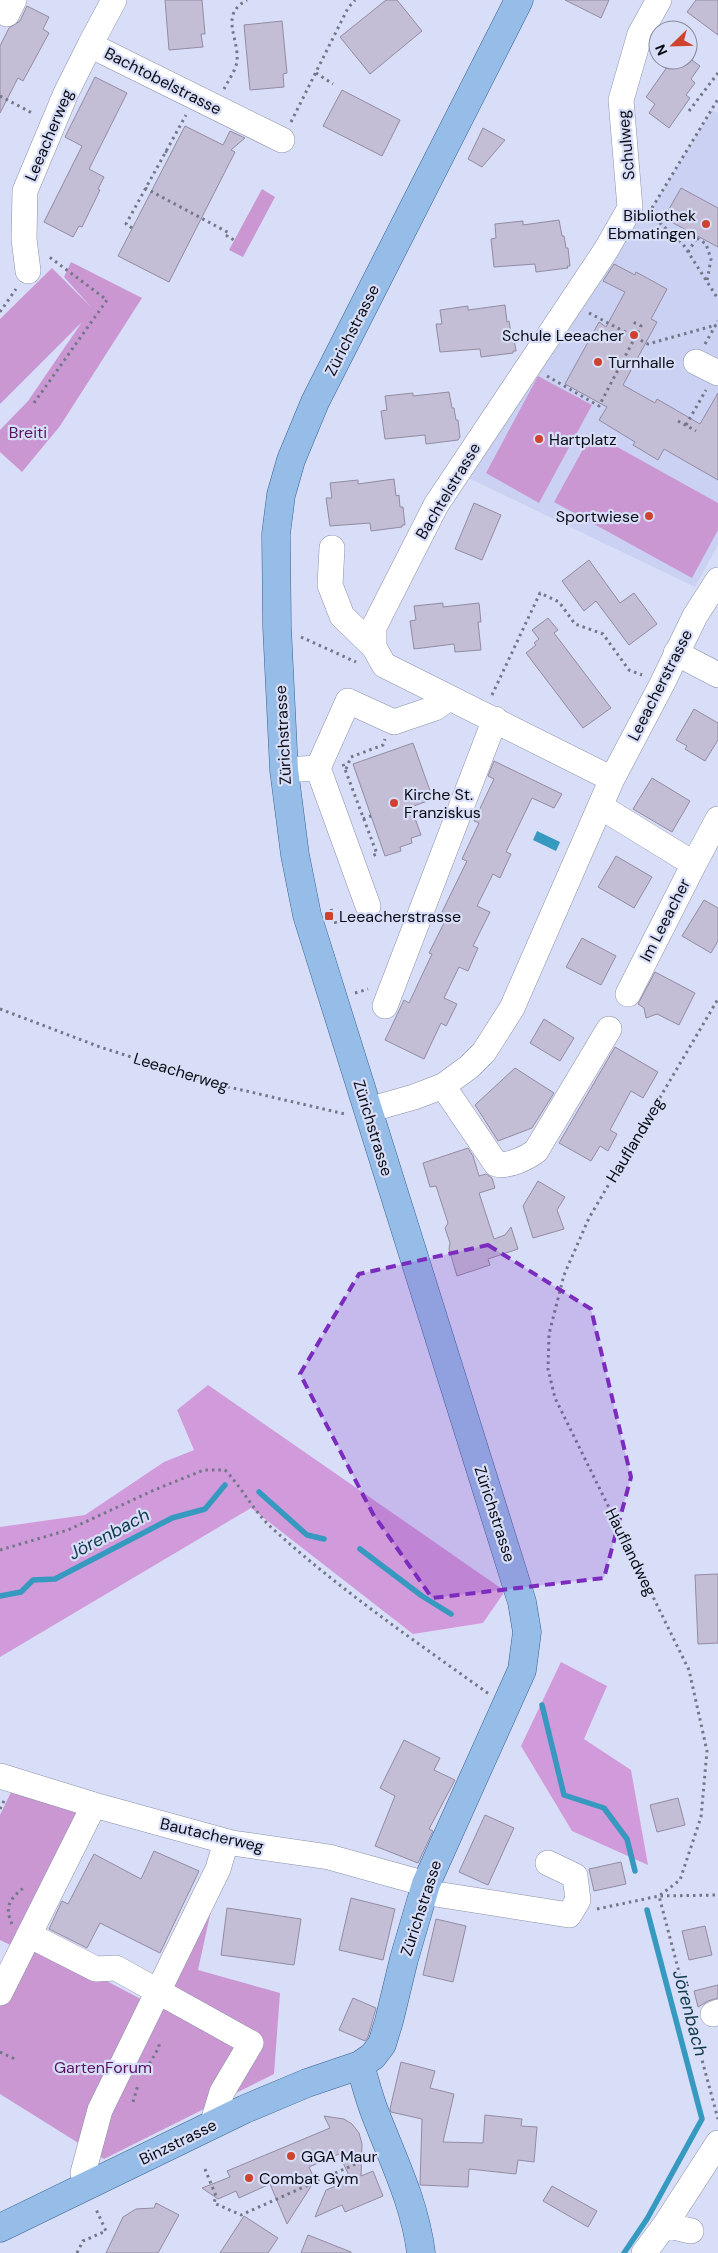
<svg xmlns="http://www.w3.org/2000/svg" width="718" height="2253" font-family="'DM Sans',sans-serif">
<rect width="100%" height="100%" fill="#d8def7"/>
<!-- built -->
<path fill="#cad1f2" d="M712,110l6,3v432l-23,42 -237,-114 172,-265 19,5z"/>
<!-- green -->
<path fill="#ca97d2" d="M262,189l13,8 -32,60 -14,-7z
M71,262l71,36 -82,128 -38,46 -22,-20v-22l28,-29 54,-79 -82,82v-85l52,-51 40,40 -28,-31z
M538,376l54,29 -53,98 -53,-30z
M592,433l126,70v27l-26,48 -138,-76z
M14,1786l68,23 -61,127 135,71 63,-133 -21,96 82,23 -6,81 -170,85 -104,-65v-92l25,-50 -25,-12v-125z"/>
<!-- forest -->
<path fill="#d19ada" d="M208,1385l297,206 -22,32 -70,11 -162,-126 -251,149v-130l85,-12 79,-53 30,-12 -17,-40z
M561,1662l46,24 -23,53 47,31 17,95 -76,-34 -51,-85z"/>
<!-- water -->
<path fill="#3699c0" d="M537,831l23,11 -4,9 -23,-11z"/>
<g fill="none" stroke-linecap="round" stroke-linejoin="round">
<!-- stream -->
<path stroke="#3699c0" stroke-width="5.5" d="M259,1492l48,43 17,4
M360,1549l62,47 29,18
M0,1596l21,-4 12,-12 22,-1 117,-61 33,-9 20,-24
M542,1705l22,90 40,13 23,31 8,32
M624,2253l23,-34 55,-100 -55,-209"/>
</g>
<!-- building -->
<path fill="#c4bdd6" stroke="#928ba3" d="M165,0h37l3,34h-4l2,13 -34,3z
M386,0h11l25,31 -52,43 -30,-37z
M565,0h44l-8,18z
M696,0h22v35l-31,-23z
M27,6l22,11 -6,12 6,4 -26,48 -5,-3 -18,35v-67l9,-18 11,-7z
M282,21l5,52 -4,1 1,13 -34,3 -6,-65z
M672,60h20l8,6 -9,13 4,4 -9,12 4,3 -21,30 -20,-15 6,-9 -9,-7z
M95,77l32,16 -38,76 15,8 -6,12 2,1 -18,37 -3,-1 -6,11 -29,-15 38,-76 -17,-9z
M342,90l58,30 -18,36 -59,-30z
M185,126l38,19 7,-14 15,7 -14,12 4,2 -66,130 -51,-26z
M483,128l22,12 -23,27 -14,-8z
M681,188l37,20v39l-54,-29z
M559,220l3,16h2l2,12h2l2,18h-3l1,2 -32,4 -1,-8 -41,3 -3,-28 5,-1 -1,-14 28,-3v4z
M614,264l21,11 1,-3 31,17 -16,30 6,3 -34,63 32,18 2,-4 43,25 18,-31v87l-54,-31 -6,11 -25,-15 2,-3 -36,-22 8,-13 -42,-23 34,-62 7,5 19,-35 -22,-11z
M505,305l2,17 2,-1 2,12h2l3,18h-3v2l-32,4 -1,-8 -40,3 -4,-28h6l-2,-14 28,-4v4z
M449,392l3,16h2l2,12h2l2,17 -2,3 -32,4 -1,-9 -40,4 -4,-28 6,-1 -2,-14 28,-3v3z
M394,479l2,17 3,-1 1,12h3l2,18h-3v2l-31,4 -1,-8 -40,3 -4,-28h6l-2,-15 28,-3v4z
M474,503l27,12 -19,45 -27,-11z
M589,560l31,43 14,-10 23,31 -28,21 -33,-44 -12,10 -22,-30z
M443,603v4l36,-4 2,19h-3l3,28 -26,2 -1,-8 -40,5 -4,-28 6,-1 -2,-14z
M548,618l10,12 -4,3 57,75 -28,20 -57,-75 10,-8 -2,-2 5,-4 -7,-9z
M694,709l24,14v17l-13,21 -20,-12 2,-3 -11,-6z
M413,743l20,56 -22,8 10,28 -10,3 1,5 -12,4 1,4 -16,5 -32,-92z
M494,761l68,33 -8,14 -22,-10 -26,54 5,2 -11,24 -7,-4 -16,32 13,6 -17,34 5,2 -10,23 -9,-4 -15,31 13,6 -11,22 -5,-3 -17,36 -39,-19 19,-40 5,3 23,-49 -3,-1 18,-36 -6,-3 26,-53 -5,-2 17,-36 -5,-2 20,-42 -6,-3z
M652,778l38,23 -18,31 -39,-23z
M616,856l36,21 -18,31 -36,-21z
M704,900l14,8v33l-7,12 -29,-17z
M582,938l34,18 -15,29 -35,-18z
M655,972l40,21 -16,32 -22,-11 -11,4 -2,-10 -6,-4z
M544,1019l30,19 -14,23 -30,-18z
M615,1047l43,25 -15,26 -12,-7 -21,39 7,4 -9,17 -8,-5 -9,15 -32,-18z
M515,1068l39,25 -22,35 -34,13 -23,-36z
M468,1148l5,8 6,20 7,-2 6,4 3,10 -16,5 15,46 11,-4 6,-8 7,22 -30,10 2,6 -33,11 -8,-27 1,-6 -5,-15 3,-5 -12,-37 -6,1 -7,-24z
M538,1181l27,16 -8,13 7,19 -31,9 -10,-32z
M718,1574v69l-20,1 -3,-69z
M404,1740l36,18 -6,12 21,10 -26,49 4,2 -15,32 -43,-17 20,-50 -15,-8z
M678,1798l7,27 -28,7 -7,-27z
M485,1815l29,13 -26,57 -29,-13z
M154,1851l45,20 -39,82 -60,-30 -13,25 -38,-19 13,-28 6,3 26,-50 47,25z
M621,1862l5,22 -32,7 -5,-22z
M351,1898l44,11 -12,51 -44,-10z
M227,1908l74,11 -7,46 -73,-10z
M436,1919l30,7 -13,56 -30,-7z
M705,1926l7,29 -23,5 -7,-29z
M718,1985v13l-10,3 -10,6 -4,-16z
M353,1998l23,10 -8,29 -3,4 -26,-11z
M401,2062l34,9 -5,17 24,6 -11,48 40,1 2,-28 37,4 -1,7 16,1 -3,35 -16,-2 -2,14 -47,-5 -1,18 -48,-2 2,-66 -31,-7 -1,-3z
M324,2116l20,3 8,5 7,9 3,11 -1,32 12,-5 10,25 -38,16 -3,-7 -27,12 11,-27 25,-10 -12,-26 -30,13 6,13 -28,44 -17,-40 -31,14 -3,-7 -18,8 -16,-11 28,-11 -3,-6 103,-43z
M552,2186l45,25 -9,16 -45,-26z
M156,2203l23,12 -21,38h-52l17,-36 13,-8 18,-1z
M244,2216l34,22 -10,15h-48z
M308,2235l43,17v1h-50z"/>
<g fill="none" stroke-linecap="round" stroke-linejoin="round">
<!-- minor casing -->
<g stroke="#8c91a9" stroke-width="26">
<path id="minor" d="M114,0l-24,45 192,95
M7,14l7,-14
M28,271l-4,-32 1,-48 41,-98 24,-48
M696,362l22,11
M332,548l-2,37 12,31 32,31
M676,653l42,22
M318,768l50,138
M284,770l34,-2 30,-67 46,21 41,-14 14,-10
M612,779l-228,-114 -10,-18v-20l62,-122 170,-255 24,-42 -9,-108 19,-66 19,-34
M601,807l93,57 -66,130
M694,864l24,-45
M385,1006l110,-287
M443,1086l53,78c12,3 31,-6 40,-13l73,-122
M368,1110l46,-13 29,-11 26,-19 15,-15 28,-44 100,-229 50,-95 33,-68 23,-36
M0,1776l94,29 138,38 97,14 97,27
M423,1892l146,23 9,-15 -3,-24 -27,-13
M29,1935l67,34 20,-1 135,75 -29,49 -10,33
M0,1993l94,-188
M713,2014l5,-2
M87,2185l-4,-12 17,-63 118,-241 8,-27
M665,2225l26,6
M644,2253l21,-28 53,-82"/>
</g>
<!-- major casing -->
<g stroke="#376293" stroke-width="29">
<path id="major" d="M360,2065c5,16 9,33 15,48 18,47 40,90 46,140
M0,2228l245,-119 62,-26 53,-18 13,-9 9,-12 7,-23 15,-62 22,-75 96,-214 5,-38 -5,-30 -215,-687 -12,-60 -11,-85 -7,-143 -1,-93 5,-39 10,-35 24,-58 204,-402"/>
</g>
<!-- path -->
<path stroke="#737788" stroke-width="3" stroke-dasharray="2.5 4" stroke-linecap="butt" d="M316,73l17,11
M224,89c4,-8 12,-19 13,-28 2,-24 -18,-46 10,-61
M0,96l34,18
M689,111l29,-38
M291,122l57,-114 7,-8
M165,151l6,3
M145,188l84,45 -2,3 7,4
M652,208l66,-109
M650,214l33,30 35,55
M132,228l-6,-4 60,-109
M697,238l9,6 5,15 -4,22
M688,252l10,-16
M0,312l16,-23
M589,313l59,31 68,-19
M705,344l13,-23
M547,376l52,30 42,-80 -10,-5
M34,403l73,-103 -59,-44
M678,421l18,10
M686,425l20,-35
M301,637l55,25
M492,695l48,-102 19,9 16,22 28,10 26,36 13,5
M343,764l34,90 -5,2
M346,769l5,-12 32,-12 2,-6
M363,819l8,-3
M331,909l6,18
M355,993l13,-4
M0,1009l100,38 116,37 129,30
M0,1550l68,-20 86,-40 50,-20h21c18,19 29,42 48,59 67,61 142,112 216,165
M0,1809l5,-10
M597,1909l62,-13 21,-16 21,-63 6,-66 -18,-81 -134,-272 -7,-29 1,-35 15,-59 25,-57 129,-219
M12,1924c-9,-19 0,-27 14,-38
M690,2014l-31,-118 59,-1
M692,2023l26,96
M0,2052l15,7
M143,2075l16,-28v-6
M133,2102l5,-17
M205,2169l11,27 -2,7 27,12 128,-57
M77,2253l6,-12 23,-10 -11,-24"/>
<!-- minor -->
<use href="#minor" stroke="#fff" stroke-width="25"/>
<!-- major -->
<use href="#major" stroke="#96bde8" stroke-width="28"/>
</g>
<!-- marked area -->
<path fill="#7b2cbf" fill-opacity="0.2" stroke="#7b2cbf" stroke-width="4" stroke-dasharray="10 6" stroke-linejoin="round" d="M488,1245l103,64 40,168 -27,101 -172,20 -59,-84 -73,-140 59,-100z"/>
<!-- markers -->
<g fill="#cf432e" stroke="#d8def7" stroke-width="2">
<circle cx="706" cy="224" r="5"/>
<circle cx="634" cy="335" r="5"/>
<circle cx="598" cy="362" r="5"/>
<circle cx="539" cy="439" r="5"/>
<circle cx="649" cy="516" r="5"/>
<circle cx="394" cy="803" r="5"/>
<rect x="324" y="911" width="10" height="10" rx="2.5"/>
<circle cx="291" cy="2156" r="5"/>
<circle cx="249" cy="2178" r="5"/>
</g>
<g text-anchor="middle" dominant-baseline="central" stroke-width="4.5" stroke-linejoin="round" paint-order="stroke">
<!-- street labels -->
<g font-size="16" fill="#090b13" stroke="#d8def7">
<text transform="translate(163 81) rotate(27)">Bachtobelstrasse</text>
<text transform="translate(49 135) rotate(-67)">Leeacherweg</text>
<text transform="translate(626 145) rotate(-95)">Schulweg</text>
<text transform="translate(352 330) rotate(-63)">Zürichstrasse</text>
<text transform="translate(448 491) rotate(-59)">Bachtelstrasse</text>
<text transform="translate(660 685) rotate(-63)">Leeacherstrasse</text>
<text transform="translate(283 735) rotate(-93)">Zürichstrasse</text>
<text transform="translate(665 920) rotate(-63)">Im Leeacher</text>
<text transform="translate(181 1072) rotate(17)">Leeacherweg</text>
<text transform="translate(373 1128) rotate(73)">Zürichstrasse</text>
<text transform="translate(635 1140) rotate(-59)">Hauflandweg</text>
<text transform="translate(495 1514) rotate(72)">Zürichstrasse</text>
<text transform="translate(631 1552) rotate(64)">Hauflandweg</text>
<text transform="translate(212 1835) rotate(13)">Bautacherweg</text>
<text transform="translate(421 1908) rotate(-72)">Zürichstrasse</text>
<text transform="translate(178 2142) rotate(-26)">Binzstrasse</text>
</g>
<!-- poi labels -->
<g font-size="16" fill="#090b13" stroke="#d8def7" text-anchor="start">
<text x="696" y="215" text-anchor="end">Bibliothek<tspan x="696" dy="18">Ebmatingen</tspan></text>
<text x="624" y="335" text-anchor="end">Schule Leeacher</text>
<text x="608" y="362">Turnhalle</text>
<text x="549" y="439">Hartplatz</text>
<text x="639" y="516" text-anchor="end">Sportwiese</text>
<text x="404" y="794">Kirche St.<tspan x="404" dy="18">Franziskus</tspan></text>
<text x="339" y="916">Leeacherstrasse</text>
<text x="301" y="2156">GGA Maur</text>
<text x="259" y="2178">Combat Gym</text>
</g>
<!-- park labels -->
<g font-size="16" fill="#561360" stroke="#d8def7">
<text x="28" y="432">Breiti</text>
<text x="103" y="2067">GartenForum</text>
</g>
<!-- water labels -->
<g font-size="18" font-style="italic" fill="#0e394a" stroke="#d8def7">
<text transform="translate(109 1534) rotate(-28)">Jörenbach</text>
<text transform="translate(690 2013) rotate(75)">Jörenbach</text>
</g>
</g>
<!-- north arrow -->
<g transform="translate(673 45) rotate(247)"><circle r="24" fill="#d8def7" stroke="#858a9c"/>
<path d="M0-4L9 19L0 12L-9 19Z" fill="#cf432e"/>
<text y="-8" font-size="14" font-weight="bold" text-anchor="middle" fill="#090b13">N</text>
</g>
</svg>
